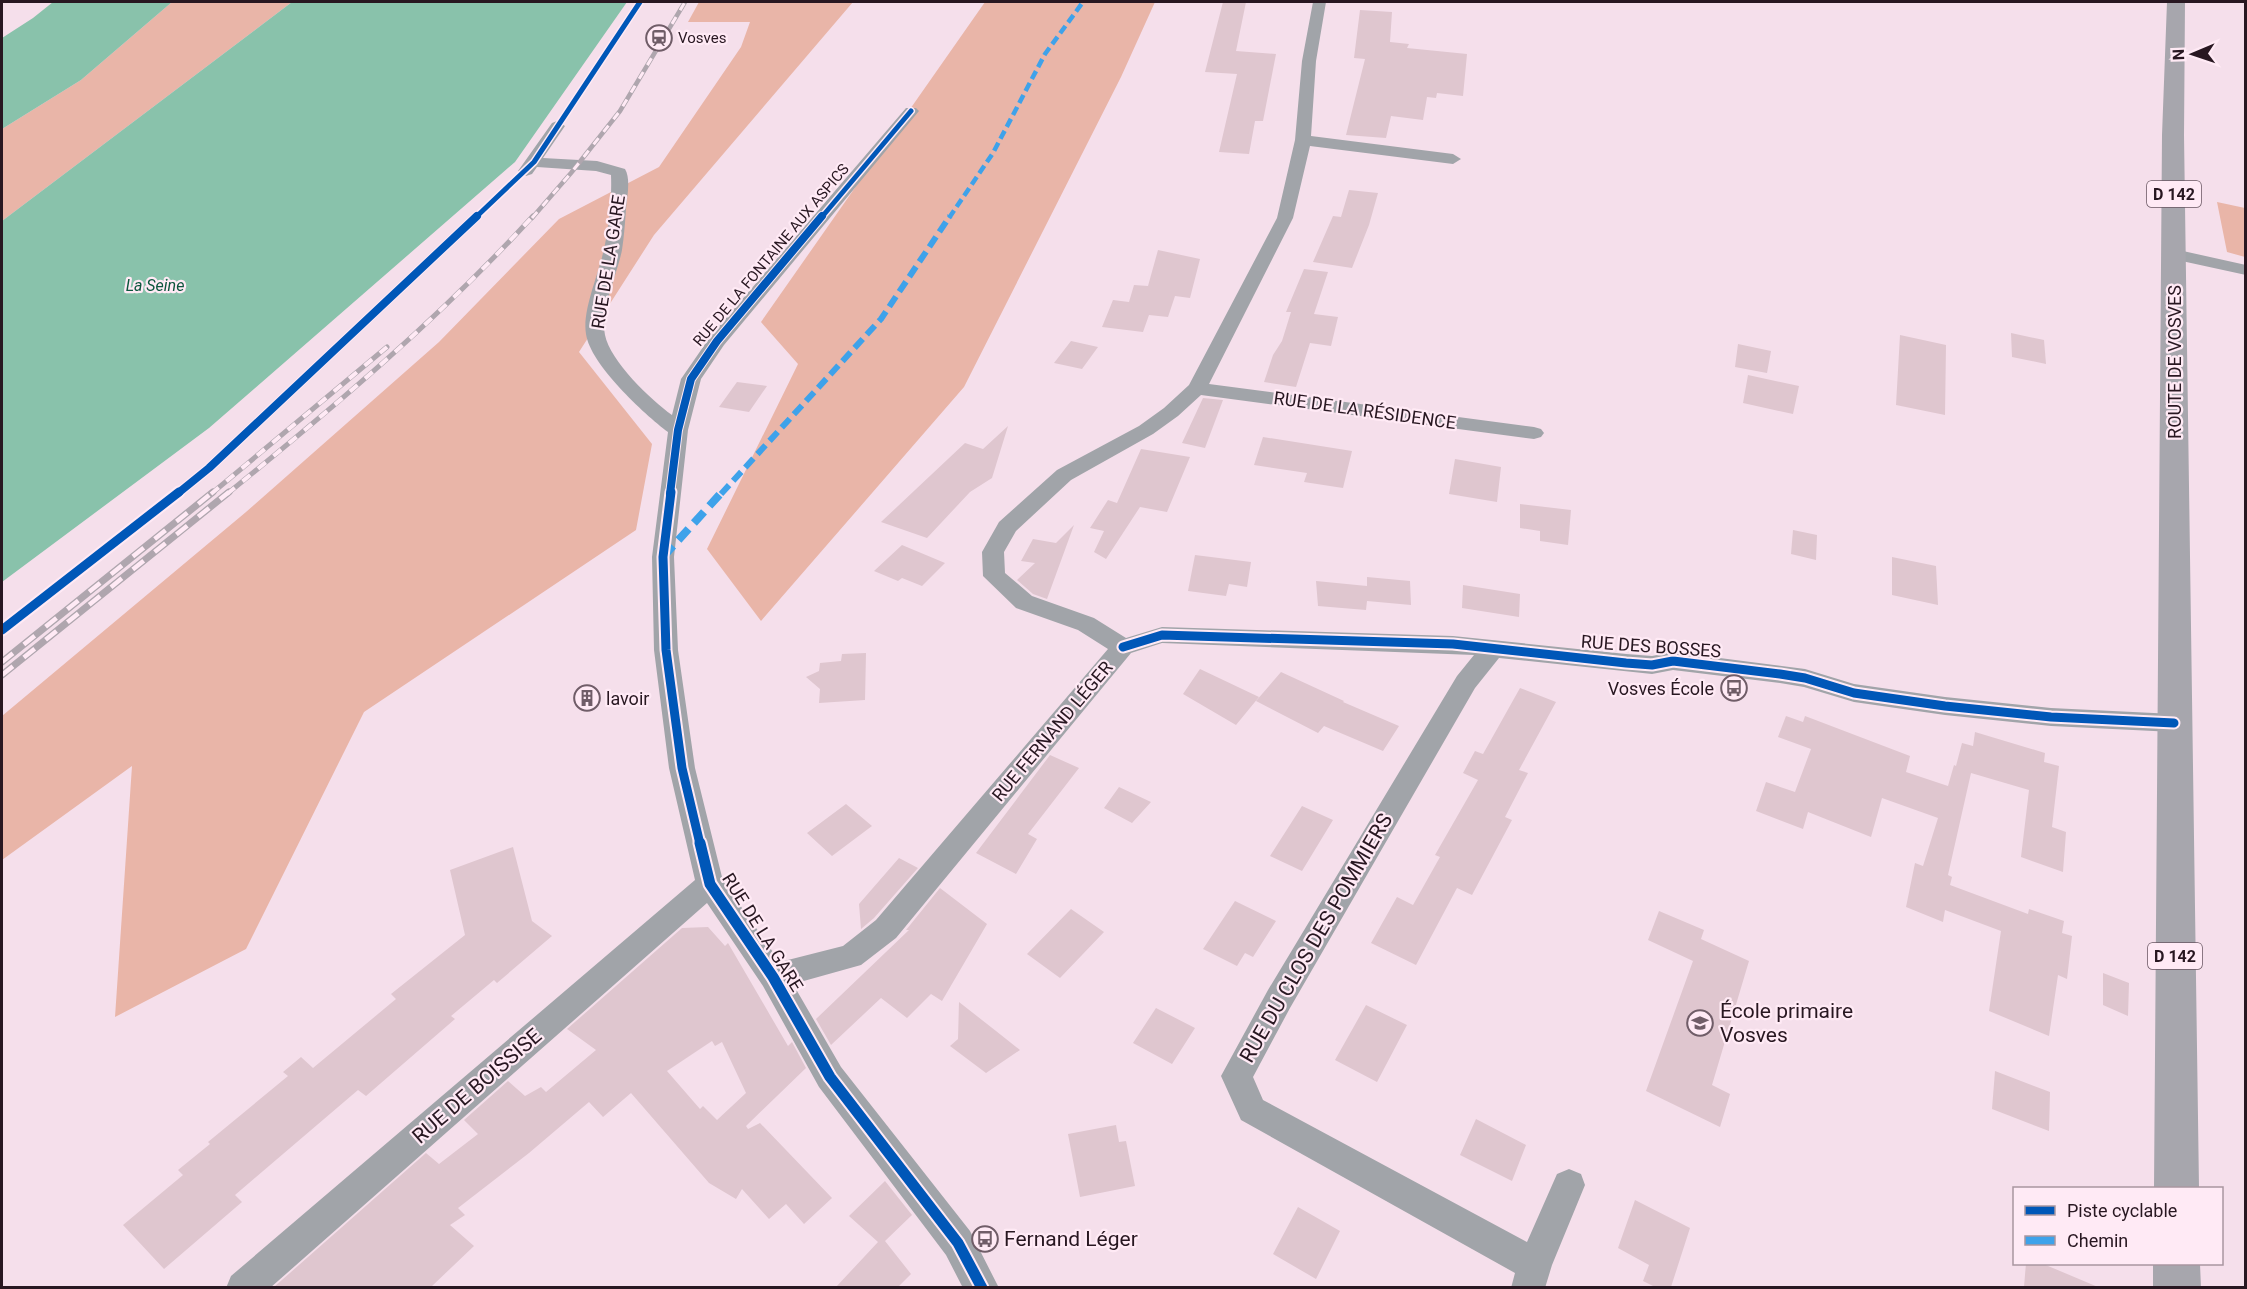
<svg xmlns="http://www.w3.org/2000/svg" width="2247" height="1289" font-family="Roboto,sans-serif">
<rect width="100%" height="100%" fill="#f5dfeb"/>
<!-- forest -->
<path fill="#e9b5a8" d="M172,2h120l-290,219v-92l79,-49z
M699,2h154l-199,233 -75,117 73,92 -16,86 -272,182 -118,237 -131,68 17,-251 -130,94v-144l244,-204 193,-170 120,-123 100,-52 82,-120 9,-25h-62z
M985,2h170l-34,75 -157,310 -203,234 -54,-72 91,-185 -37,-42z
M2217,202l28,6v49l-18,-5z"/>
<!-- water -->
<path fill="#89c2ab" d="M53,2h119l-91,78 -79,49v-91l31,-20z
M292,2h335l-112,160 -306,266 -207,154v-361z"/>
<!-- building -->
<path fill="#dfc6cf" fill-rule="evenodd" d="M1223,2h23l-10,49 40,3 -13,67h-8l-6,33 -30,-2 18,-78 -32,-2z
M1360,10l32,2 -2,30 19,2 -2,4 60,6 -4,42 -26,-3 -1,5 -9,-1 -4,23 -32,-4 -5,22 -40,-3 19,-76 -11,-1z
M1349,190l29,3 -9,32 -17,43 -39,-6 20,-46 8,1z
M1158,250l42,9 -10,39 -15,-2 -7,21 -19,-2 -6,17 -41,-5 11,-27 16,2 5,-17 14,1z
M1304,269l24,3 -14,42 24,3 -7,29 -21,-3 -14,44 -32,-5 9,-27 9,-14 9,-29h-5z
M2011,333l33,7 2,24 -34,-7z
M1900,335l46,10 -1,70 -49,-10z
M1071,341l27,6 -16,22 -28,-6z
M1738,344l33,7 -4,22 -32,-6z
M1748,375l51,11 -6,28 -50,-11z
M737,382l30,4 -18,26 -30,-5z
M1203,398l20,2 -18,48 -23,-5z
M1008,426l-16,52 -22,14 -43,46 -46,-16 84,-79 18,6z
M1263,437l89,14 -9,37 -39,-6 3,-9 -53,-8z
M1141,449l49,8 -23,55 -27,-5 -34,52 -12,-7 10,-21 -14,-3 18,-28 9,3z
M1455,459l46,8 -4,35 -48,-8z
M1520,504l51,6 -3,35 -28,-4v-10l-20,-3z
M1074,525l-27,74 -14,-5 -16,-14 18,-17 -14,-2 12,-22 23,4z
M1793,530l24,5 -1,25 -25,-6z
M902,545l43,18 -23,23 -20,-8 -4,3 -24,-10z
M1195,555l56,7 -4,25 -18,-3 -3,12 -38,-5z
M1892,557l44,9 2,39 -46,-10z
M1367,577l43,4 1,24 -44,-4 -1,9 -48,-4 -2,-25 51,5z
M1463,585l57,9 -1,23 -57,-9z
M866,653l-1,47 -46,3 1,-14 -14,-12 13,-6 1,-8 21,-2 1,-7z
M1200,669l59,28 -23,28 -53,-31z
M1281,672l63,29 -1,1 56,24 -16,25 -59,-25 -6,7 -62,-32z
M1520,688l36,14 -37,68 9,3 -23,44 7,3 -40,75 -15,-7 -41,77 -45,-22 26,-46 16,8 27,-48 -5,-2 43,-75 -15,-7 12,-22 8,3z
M1786,716l17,6 2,-6 105,40 -4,16 42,14 6,-21 2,1 6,-23 11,3 2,-14 70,21 -1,9 15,4 -7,61 14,5 -3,40 -42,-15 8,-67 -58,-17 -23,102 4,2 -2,8 78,29 1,-5 35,12 -2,12 10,3 -5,43 -9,-4 -9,61 -60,-25 12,-80 -56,-21 -2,12 -37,-15 9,-44 8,3 15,-48 -56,-20 -11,39 -63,-25 -5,17 -47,-18 10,-29 29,10 16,-43 -33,-12z
M1050,755l29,13 -51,66 9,5 -21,35 -40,-21z
M1119,787l32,15 -19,21 -28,-15z
M846,804l26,22 -40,30 -25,-23z
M1302,806l31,14 -31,51 -32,-15z
M513,847l19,74 20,15 -55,47 -3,-3 -43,36 4,3 -89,77 -8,-6 -123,105 7,7 -78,67 -41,-44 60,-50 -5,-5 32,-26 -2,-2 80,-66 -5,-4 18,-15 12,11 83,-69 -5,-5 74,-59 -15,-65z
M899,858l19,10 -44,50 -13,11 -2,-25z
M940,888l47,36 -45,77 -11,-7 -24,24 -26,-20 -50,47 -15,-26 93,-89h-3z
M1235,901l41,20 -23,36 -8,-4 -8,13 -34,-17z
M1071,909l33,23 -44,46 -33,-24z
M1659,911l45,19 -3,9 48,22 -37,124 18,9 -10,33 -74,-36 47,-130 -45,-21z
M708,927l17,19 3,-3 60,103 4,-4 14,26 -60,58 2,3 12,-6 72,75 -28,26 -18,-20 -17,15 -27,-30 -6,10 -27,-16 -78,-90 -28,24 -14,-15 -60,51 -71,55 7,7 -15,10 24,21 -43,41h-157l152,-134 13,11 39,-30 -14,-14 44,-39 17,15 16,-9 5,5 50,-42 -29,-21 115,-101zM712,1041l3,5 7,-4 24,51 -29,27 -14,-14 -3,3 -33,-38z
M2103,973l26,10 -1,33 -25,-11z
M959,1002l37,29 24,19 -34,23 -36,-27 8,-7z
M1366,1005l41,20 -30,57 -42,-22z
M1156,1008l39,20 -23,36 -39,-21z
M1995,1071l55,21 -1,39 -57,-22z
M1476,1119l50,26 -14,36 -52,-26z
M1116,1125l3,17 7,-1 9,45 -55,11 -12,-63z
M885,1181l27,34 -27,26 26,33 -13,13h-62l42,-45 -29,-26z
M1635,1200l55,28 -19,59h-16l-12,-6 6,-16 -31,-17z
M1298,1207l42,24 -24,48 -43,-25z
M2026,1263h15l57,24h-74z"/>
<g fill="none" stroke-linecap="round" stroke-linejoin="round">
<!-- minor -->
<path fill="#a1a4a9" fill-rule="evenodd" d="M1313,2h13l-10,59 -5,75 142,18 8,5 -8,5 -143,-18 -17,72 -84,166 325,43 7,2 3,4 -3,4 -7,2 -333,-44 -23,21 -25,18 -82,46 -55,51 -12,21 1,21 27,23 62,22 32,20 36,-11 291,9 173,18 26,2 21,-4 132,17 49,15 91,13 106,11 123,6 9,2 4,7 -4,7 -9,2 -123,-6 -106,-11 -91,-13 -50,-15 -24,-4 -107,-13 -21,4 -153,-16 -24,30 -185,320 -37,69 10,23 264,142 30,-68 12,-5 12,5 4,11 -33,80 -7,23h-34l4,-15 -274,-153 -20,-44 47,-86 189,-314 17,-21 -312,-12 -31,10 -235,285 -35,27 -68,19 48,83 129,164 29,57h-36l-17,-33 -127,-168 -56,-101 -56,-83 -437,385h-44l5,-12 464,-396 -26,-112 -15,-118 -2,-93 16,-125c-24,-18 -78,-68 -82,-98 -4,-23 12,-58 17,-81 6,-24 9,-53 8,-78l-15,-4 -59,-4 -5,7 -6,2 -8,-5 34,-48 5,-2 8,5 -22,32 54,3 28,8c6,10 2,28 1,40 -1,14 -2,28 -4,41 -5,25 -22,61 -17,85 5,26 46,65 67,80l9,-36 29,-42 196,-229h10l3,3 -195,234 -23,34 -13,51 -14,127 4,93 17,118 28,113 57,81 63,-16 33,-26 232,-271 -30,-19 -62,-22 -33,-32 -1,-24 17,-30 58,-52 82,-44 25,-18 25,-23 88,-167 18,-78 7,-79z
M2174,249l72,16v10l-78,-17 -3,-4 3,-4z"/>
<!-- primary -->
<path fill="#a7a6ad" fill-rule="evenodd" d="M2167,2h18l-1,133 15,1053h-45l8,-1053z
M2153,1264h47l1,24h-48z"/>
<!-- rail-far2 casing -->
<g stroke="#afa6ae" stroke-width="4.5">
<path id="rail-far2" d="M532,218l39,-45 49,-62 65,-109"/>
</g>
<!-- rail-far1 casing -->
<g stroke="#afa6ae" stroke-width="5">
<path id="rail-far1" d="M211,494l176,-147
M227,494c107,-87 213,-176 306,-278"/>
</g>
<!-- rail casing -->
<g stroke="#afa6ae" stroke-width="7">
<path id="rail" d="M2,662l211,-170
M2,675l227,-183"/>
</g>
<!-- rail-far2 -->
<use href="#rail-far2" stroke="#ffeaf5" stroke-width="3" stroke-dasharray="8" stroke-linecap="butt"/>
<!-- rail-far1 -->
<use href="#rail-far1" stroke="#ffeaf5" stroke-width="4" stroke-dasharray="10" stroke-linecap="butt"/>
<!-- rail -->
<use href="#rail" stroke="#ffeaf5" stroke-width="4.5" stroke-dasharray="14" stroke-linecap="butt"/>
<!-- quiet-far2 -->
<path stroke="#3ea2ea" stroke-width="4.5" stroke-dasharray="9 4.5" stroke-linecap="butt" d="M949,218l44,-65 52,-99 38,-52"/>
<!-- quiet-far1 -->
<path stroke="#3ea2ea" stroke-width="6" stroke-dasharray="12 6" stroke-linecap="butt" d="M721,494l160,-175 69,-103"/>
<!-- quiet -->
<path stroke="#3ea2ea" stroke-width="8" stroke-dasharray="15 8" stroke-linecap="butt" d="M663,557l59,-65"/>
<!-- cycleway-far3 casing -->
<g stroke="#ffeaf5" stroke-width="8">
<path id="cycleway-far3" d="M475,218l59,-56 106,-160
M821,218l90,-107"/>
</g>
<!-- cycleway-far2 casing -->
<g stroke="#ffeaf5" stroke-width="10">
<path id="cycleway-far2" d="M177,494l32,-26 268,-252
M670,494l8,-64 13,-51 26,-38 105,-125"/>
</g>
<!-- cycleway-far1 casing -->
<g stroke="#ffeaf5" stroke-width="13">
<path id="cycleway-far1" d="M671,492l-8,65 3,93 16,118 18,76
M2,630l177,-138
M1123,647l39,-12 291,9 173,19 26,2 21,-4 107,13 25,4 49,15 91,13 106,11 123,6"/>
</g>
<!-- cycleway casing -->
<g stroke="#ffeaf5" stroke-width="15">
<path id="cycleway" d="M700,843l10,41 63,93 57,100 128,166 24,45"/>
</g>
<!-- cycleway-far3 -->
<use href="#cycleway-far3" stroke="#0057b8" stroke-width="5"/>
<!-- cycleway-far2 -->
<use href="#cycleway-far2" stroke="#0057b8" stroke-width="8"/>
<!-- cycleway-far1 -->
<use href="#cycleway-far1" stroke="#0057b8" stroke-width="9"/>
<!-- cycleway -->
<use href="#cycleway" stroke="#0057b8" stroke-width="11"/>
</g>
<!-- icons -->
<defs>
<g id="station-ring" transform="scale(1.35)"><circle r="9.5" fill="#ffeaf5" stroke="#705d68" stroke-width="1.5"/><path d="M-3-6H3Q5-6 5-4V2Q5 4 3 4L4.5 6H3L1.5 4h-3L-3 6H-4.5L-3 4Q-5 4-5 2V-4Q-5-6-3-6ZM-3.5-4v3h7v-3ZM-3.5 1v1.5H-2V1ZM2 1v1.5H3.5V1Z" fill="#705d68"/></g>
<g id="bus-ring" transform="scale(1.35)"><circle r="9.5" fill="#ffeaf5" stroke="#705d68" stroke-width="1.5"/><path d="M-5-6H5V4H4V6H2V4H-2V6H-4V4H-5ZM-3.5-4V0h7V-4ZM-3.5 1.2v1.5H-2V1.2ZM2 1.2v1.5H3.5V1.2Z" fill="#705d68"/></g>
<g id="building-ring" transform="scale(1.35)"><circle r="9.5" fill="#ffeaf5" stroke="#705d68" stroke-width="1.5"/><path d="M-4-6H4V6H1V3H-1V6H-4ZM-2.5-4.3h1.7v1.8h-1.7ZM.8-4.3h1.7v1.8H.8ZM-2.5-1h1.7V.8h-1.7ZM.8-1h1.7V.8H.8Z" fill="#705d68"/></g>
<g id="school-ring" transform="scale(1.35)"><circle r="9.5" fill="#ffeaf5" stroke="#705d68" stroke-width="1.5"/><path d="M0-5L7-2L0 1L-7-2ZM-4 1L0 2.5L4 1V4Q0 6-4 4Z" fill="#705d68"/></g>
</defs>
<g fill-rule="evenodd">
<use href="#station-ring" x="659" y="38"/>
<use href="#bus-ring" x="1734" y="688"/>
<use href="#building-ring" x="587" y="698"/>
<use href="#school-ring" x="1700" y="1023"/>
<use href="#bus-ring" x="985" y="1239"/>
</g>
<g text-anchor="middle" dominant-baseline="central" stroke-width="4.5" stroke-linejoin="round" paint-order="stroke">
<!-- far-poi labels -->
<g font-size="15" fill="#281721" stroke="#ffeaf5" text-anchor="start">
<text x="678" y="38">Vosves</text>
</g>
<!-- far-street labels -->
<g font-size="15" fill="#281721" stroke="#ffeaf5">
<text transform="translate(771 255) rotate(-50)">RUE DE LA FONTAINE AUX ASPICS</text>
</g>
<!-- shield labels -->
<g fill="#ffeaf5" stroke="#685661" stroke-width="1.5">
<rect x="2147" y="181" width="54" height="26" rx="4.5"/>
<rect x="2148" y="943" width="54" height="26" rx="4.5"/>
</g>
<g font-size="16" font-weight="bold" fill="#281721">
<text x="2174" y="194">D 142</text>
<text x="2175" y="956">D 142</text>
</g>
<!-- far-water labels -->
<g font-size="16" font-style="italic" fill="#0b553c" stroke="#ffeaf5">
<text x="155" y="285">La Seine</text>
</g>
<!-- street labels -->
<g font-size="18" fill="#281721" stroke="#ffeaf5">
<text transform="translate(608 262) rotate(-81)">RUE DE LA GARE</text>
<text transform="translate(2174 362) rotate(-90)">ROUTE DE VOSVES</text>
<text transform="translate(1365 410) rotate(8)">RUE DE LA RÉSIDENCE</text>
<text transform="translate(1651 646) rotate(4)">RUE DES BOSSES</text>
<text transform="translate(1052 731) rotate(-50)">RUE FERNAND LÉGER</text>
<text transform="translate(763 932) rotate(58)">RUE DE LA GARE</text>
</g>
<!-- poi labels -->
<g font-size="18" fill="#281721" stroke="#ffeaf5" text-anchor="end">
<text x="1714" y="688">Vosves École</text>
<text x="606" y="698" text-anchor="start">lavoir</text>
</g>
<!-- near-street labels -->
<g font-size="21" fill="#281721" stroke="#ffeaf5">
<text transform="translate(1316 938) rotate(-60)">RUE DU CLOS DES POMMIERS</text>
<text transform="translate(477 1086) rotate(-41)">RUE DE BOISSISE</text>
</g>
<!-- near-poi labels -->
<g font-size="21" fill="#281721" stroke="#ffeaf5" text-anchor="start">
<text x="1720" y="1011">École primaire<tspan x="1720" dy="24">Vosves</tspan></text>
<text x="1004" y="1239">Fernand Léger</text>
</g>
</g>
<!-- border -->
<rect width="2247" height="1289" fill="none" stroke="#281721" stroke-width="6"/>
<!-- legend -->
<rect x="2013" y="1187" width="210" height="78" fill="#ffeaf5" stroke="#a996a0" stroke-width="1.5"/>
<rect x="2025" y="1206" width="30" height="9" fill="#0057b8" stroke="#a996a0" stroke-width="1.5"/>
<text x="2067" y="1217" font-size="18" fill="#281721">Piste cyclable</text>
<rect x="2025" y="1236" width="30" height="9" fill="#3ea2ea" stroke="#a996a0" stroke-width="1.5"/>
<text x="2067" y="1247" font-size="18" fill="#281721">Chemin</text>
<!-- north arrow -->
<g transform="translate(2193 54) rotate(268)" stroke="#ffeaf5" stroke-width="4.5" paint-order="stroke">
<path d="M0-4.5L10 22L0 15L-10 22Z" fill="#281721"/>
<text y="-9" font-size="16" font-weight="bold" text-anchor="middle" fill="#281721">N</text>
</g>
</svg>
